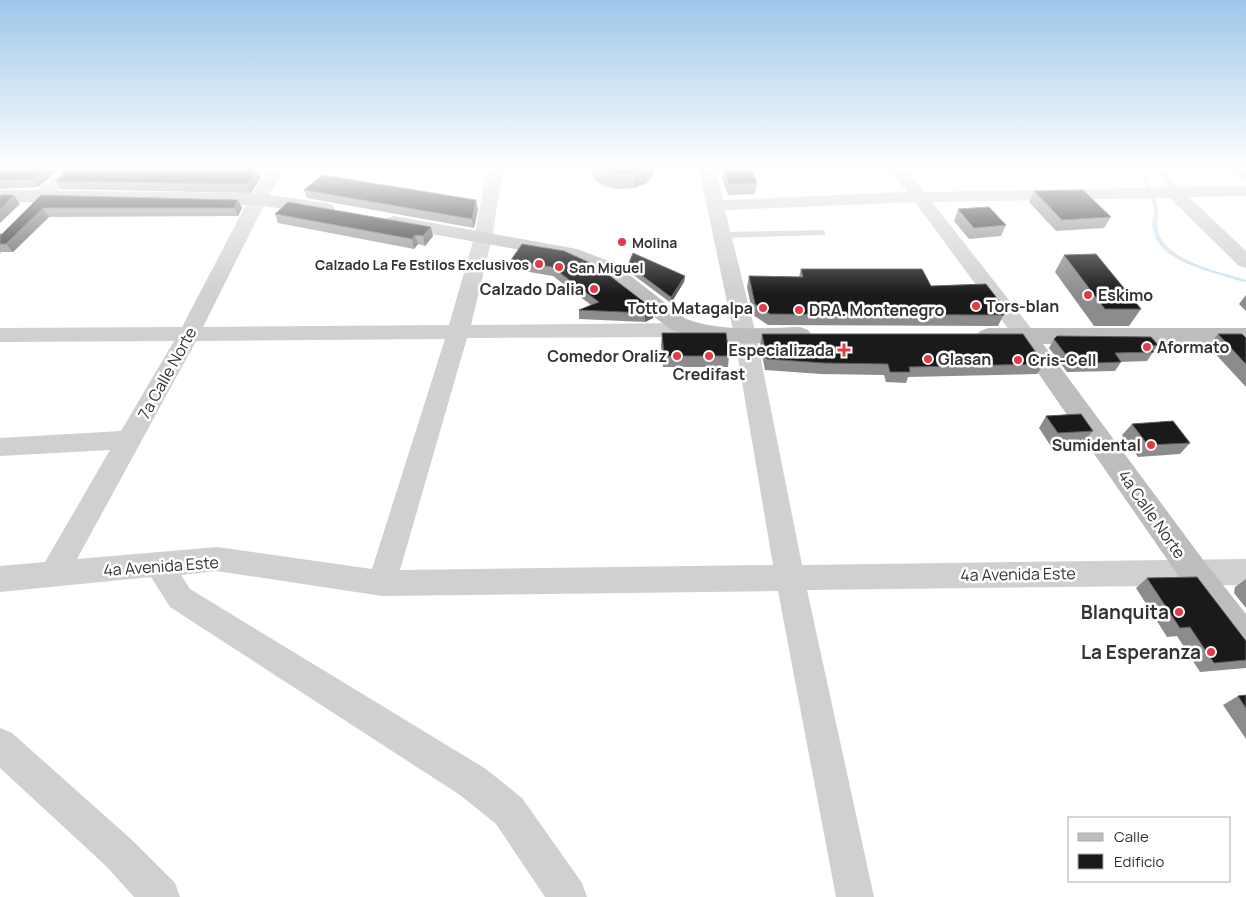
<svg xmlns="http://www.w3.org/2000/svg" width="1246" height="897" font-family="Manrope,sans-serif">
<rect width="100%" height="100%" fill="#fff"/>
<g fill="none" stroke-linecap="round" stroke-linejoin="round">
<!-- stream -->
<path fill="#cfe2ee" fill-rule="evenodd" d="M1136,169h4c10,12 17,26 18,42 1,6 -2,13 0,19 6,31 63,42 88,50v2c-7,-1 -15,-4 -22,-6 -24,-7 -66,-18 -71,-46 -2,-6 1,-13 1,-19 -2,-16 -9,-30 -18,-42z"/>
<!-- lane -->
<path fill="#d0d0d0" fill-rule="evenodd" d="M1158,169h8l12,23 -1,2h-6z
M1230,169h9l7,4v6z
M822,230l3,1v4l-102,3 -5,-3 5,-3z"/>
<!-- street -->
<path fill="#d0d0d0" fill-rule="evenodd" d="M62,169h17l-30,30 -6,1 -6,-1 -3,-4 3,-4z
M268,169h16l-17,30 -64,128 246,-2 25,-87 13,-69h16l-11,69 -21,87 218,-2 8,2 3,5 -3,5 -8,2 -222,1 -67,232 373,-5 -39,-230 -35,-166h16l8,31 184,-8 -17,-23h16l18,23 322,-6v10l-57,1 57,54v17l-7,-2 -69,-68 -238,4 102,130 3,5 -3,5 -8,2 -8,-2 -103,-140 -190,8 31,125 46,230 444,-6v26l-439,5 67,307h-38l-58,-306 -396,5 -165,-25 -36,4 9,14 296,180 36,29 60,85 5,14h-42l-49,-73 -36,-29 -290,-188 -19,-30 -151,15v-26l45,-4 65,-112 -110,6v-18l121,-7 53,-90 -174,1v-14l182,-1 67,-128zM445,339l-73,230 -155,-22 -140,12 119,-218z
M0,728l12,5 120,107 43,43 5,14h-46l-28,-31 -106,-98z"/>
<!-- secondary -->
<path fill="#bdbdbd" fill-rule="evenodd" d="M0,190l258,3 67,10 7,2 3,4 -3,4 -7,2 -67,-10 -258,-3z
M394,216l183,33 37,14 72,56c36,13 77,9 114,8l8,3 4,5 -4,5c-11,3 -23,3 -35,3 -35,1 -70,0 -103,-14l-72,-56 -33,-15 -178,-32 -3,-4 3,-4z
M988,328h258v16h-203l161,217 42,53v42l-12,-5 -52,-70 -164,-237h-30l-8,-3 -4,-5 4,-5z"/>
</g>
<!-- wall -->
<path fill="#8c8c8c" d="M0,169h60l-22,18 -38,2z
M592,169h61v6l-6,8 -13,5 -16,1 -14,-3 -10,-6z
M723,169h28l6,14 -2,11 -27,1 -6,-17z
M261,177l-10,16 -190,-4 -5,-8z
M304,190l174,19 -4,19 -167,-30z
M1034,191l77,26 -7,11 -48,3 -27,-29z
M41,195l197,5 4,8 -4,8 -189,1 -36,35h-12l-1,2v-20h2z
M958,209l48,16 -5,11 -32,3 -15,-18z
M275,214l158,22 -8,10 -7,-2 -4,5 -136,-26z
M564,251l89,67 -8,4 -66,-3v-9l12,-5 -38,-29 -41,-7 -1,-9z
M1064,255l77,54 -12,17h-35l-39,-54z
M628,265l57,11 -1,6 -13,21 -43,-32z
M801,269l130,17 75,24 -8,16 -230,-1 -15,-10 -6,-28 2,-11 50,1z
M1246,295v16l-7,-7z
M662,333l67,23 -1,11h-65l-2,-22z
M762,334l282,30 -7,10 -129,3 -2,6 -20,-1 -2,-7 -63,-1 -56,-4 -5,-25z
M1218,334l28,4v49l-38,-41z
M1054,339l104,6 -11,16 -26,1 -6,9 -48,1 -18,-24z
M1046,416l47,15 -9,11 -34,3 -11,-17z
M1132,424l58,19 -10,11 -42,3 -16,-22z
M1147,578l99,63v27l-46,4 -23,-36 -10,1 -31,-49z
M1246,579v29l-12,-15 1,-6z
M1246,695v44l-23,-34 15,-9z"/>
<!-- shaded-wall -->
<path fill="#5f5f5f" d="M45,169h15l-22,18 -5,-8z
M257,169l4,8 -10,16 -4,-9z
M643,169h10v6l-6,8 -13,5 1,-16z
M14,195l6,9 -20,19v-14z
M238,200l4,8 -4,8 -4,-8z
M476,200l2,9 -4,19 -2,-9z
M43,208l6,9 -36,35 -7,-8z
M431,227l2,9 -8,10 -2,-10z
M415,235l3,9 -4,5 -2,-10z
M685,276l-1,6 -13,21v-6z
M653,309v9l-8,4v-9z"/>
<!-- building -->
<path fill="#1a1a1a" stroke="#5f5f5f" d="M0,169h45l-12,10 -33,1z
M68,169h189l-10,15 -191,-3z
M601,169h42l-8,3 -17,1 -15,-3z
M724,169h27l6,14 -28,1z
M322,175l154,25 -4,19 -168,-29z
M1083,190l28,27 -49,3 -28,-29z
M0,195h14l-14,14z
M41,195l197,5 -4,8h-191l-37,36h-6v-10h2z
M288,202l143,25 -8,9 -8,-1 -3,4 -137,-25z
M989,207l17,18 -32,3 -16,-19z
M522,244l42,7 33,15 56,43 -8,4 -66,-3 20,-8 -47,-35 -41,-7z
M633,253l52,23 -14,21 -43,-32z
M1096,254l45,55h-36l-41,-54z
M801,269h121l9,17 55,-2 20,26 -2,5 -234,-1 -15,-10 -6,-28 54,1z
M662,333h64l3,23h-65z
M762,334h261l21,30 -135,3 1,5h-20l-2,-8 -64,-1 -57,-4z
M1218,334h24l4,4v26z
M1057,336l94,1 7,8 -10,1 6,6 -39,1 6,9 -48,2 -19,-25z
M1081,414l12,17 -35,2 -12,-17z
M1173,421l17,22 -42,2 -16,-21z
M1197,577l49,64v19l-32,3 -24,-36 -10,1 -33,-50z
M1246,695v13l-8,-12z"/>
<!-- sky -->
<linearGradient id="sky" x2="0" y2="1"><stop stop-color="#9ec6ea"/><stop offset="0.57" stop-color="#fff"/><stop offset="1" stop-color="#fff" stop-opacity="0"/></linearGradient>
<rect width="1246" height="294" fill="url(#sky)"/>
<!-- markers -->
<g fill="#e63946" stroke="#fff" stroke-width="2">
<circle cx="622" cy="242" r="5"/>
<circle cx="539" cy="264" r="5"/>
<circle cx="559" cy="267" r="5"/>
<circle cx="594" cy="289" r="5"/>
<circle cx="1088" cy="295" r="5"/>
<circle cx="976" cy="306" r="5"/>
<circle cx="763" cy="308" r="5"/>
<circle cx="799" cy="310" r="5"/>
<circle cx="1147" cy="347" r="5"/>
<path d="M841.5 342.5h5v5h5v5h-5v5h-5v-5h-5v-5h5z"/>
<circle cx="677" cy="356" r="5"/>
<circle cx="709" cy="356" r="5"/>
<circle cx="928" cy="359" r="5"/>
<circle cx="1018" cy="360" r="5"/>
<circle cx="1151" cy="445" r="5"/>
<circle cx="1179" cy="612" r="5"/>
<circle cx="1211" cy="652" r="5"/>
</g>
<g text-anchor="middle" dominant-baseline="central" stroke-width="5" stroke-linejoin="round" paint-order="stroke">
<!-- far-poi labels -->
<g font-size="14" font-weight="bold" fill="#333" stroke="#fff" text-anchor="start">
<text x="632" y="242">Molina</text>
<text x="529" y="264" text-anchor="end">Calzado La Fe Estilos Exclusivos</text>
<text x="569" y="267">San Miguel</text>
</g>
<!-- poi labels -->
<g font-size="16" font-weight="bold" fill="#333" stroke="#fff" text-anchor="start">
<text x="584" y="289" text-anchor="end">Calzado Dalia</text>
<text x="1098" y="295">Eskimo</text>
<text x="986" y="306">Tors-blan</text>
<text x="753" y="308" text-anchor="end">Totto Matagalpa</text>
<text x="809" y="310">DRA. Montenegro</text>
<text x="1157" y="347">Aformato</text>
<text x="834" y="350" text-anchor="end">Especializada</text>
<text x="667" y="356" text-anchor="end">Comedor Oraliz</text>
<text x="938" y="359">Glasan</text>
<text x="1028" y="360">Cris-Cell</text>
<text x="709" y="374" text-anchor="middle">Credifast</text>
<text x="1141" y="445" text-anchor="end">Sumidental</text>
</g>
<!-- street labels -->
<g font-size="16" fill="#333" stroke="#fff">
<text transform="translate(167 373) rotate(-61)">7a Calle Norte</text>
<text transform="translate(1152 514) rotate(55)">4a Calle Norte</text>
<text transform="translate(161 566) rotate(-4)">4a Avenida Este</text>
<text transform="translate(1018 574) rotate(-1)">4a Avenida Este</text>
</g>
<!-- near-poi labels -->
<g font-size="19" font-weight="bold" fill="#333" stroke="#fff" text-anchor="end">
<text x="1169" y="612">Blanquita</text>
<text x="1201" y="652">La Esperanza</text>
</g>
</g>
<!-- legend -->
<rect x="1068" y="817" width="162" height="65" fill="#ffffff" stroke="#adadad"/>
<rect x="1078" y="833" width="25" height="8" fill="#bdbdbd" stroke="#adadad"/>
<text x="1114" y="842" font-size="15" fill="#333333">Calle</text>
<rect x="1078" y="854" width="25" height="15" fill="#1a1a1a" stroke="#adadad"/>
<text x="1114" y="867" font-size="15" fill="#333333">Edificio</text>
</svg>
